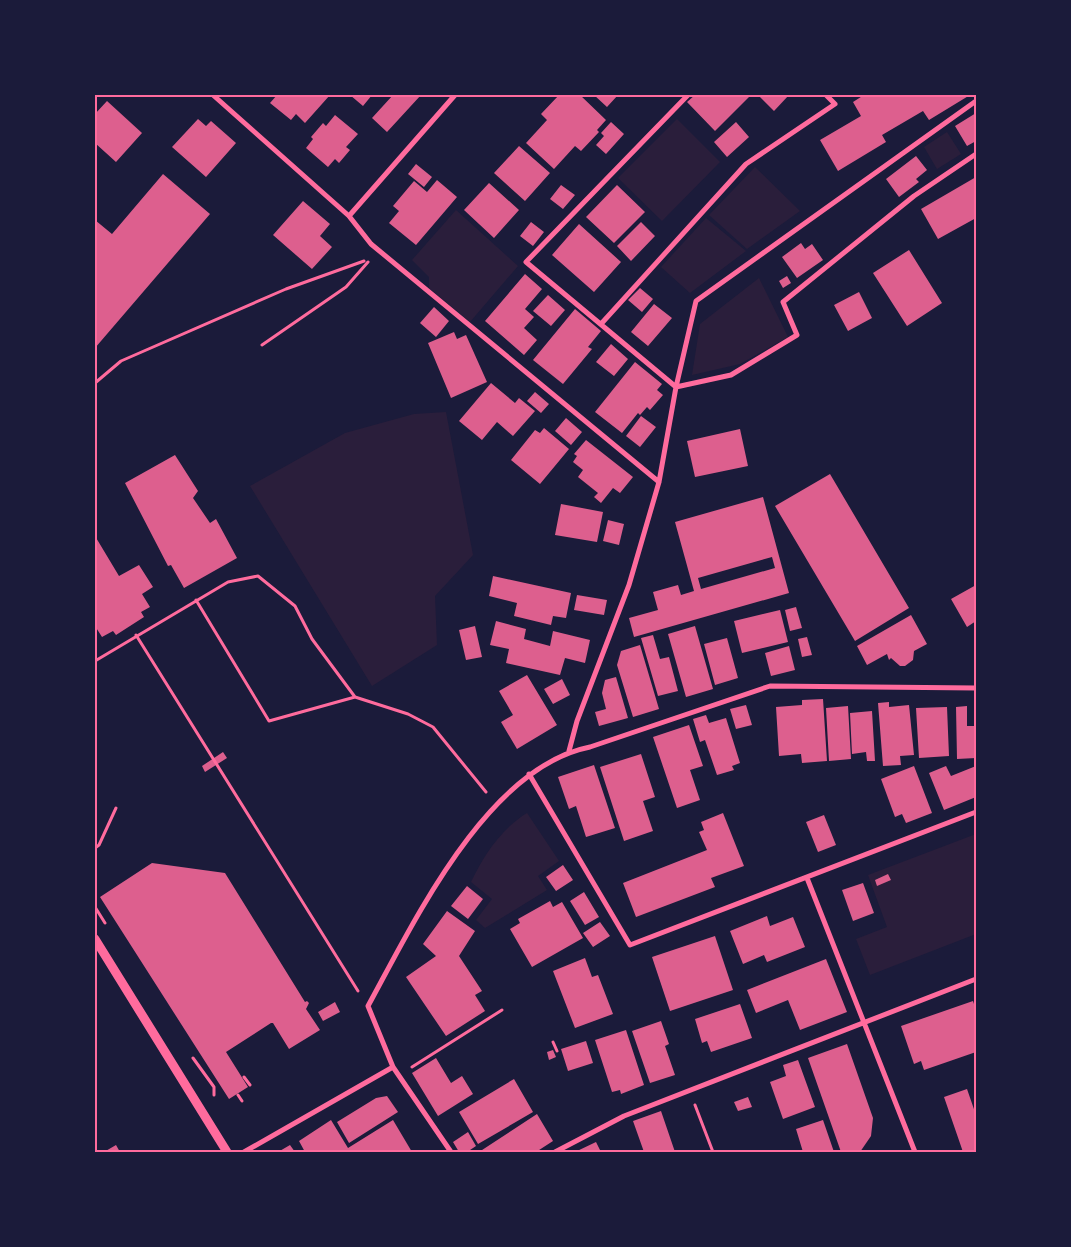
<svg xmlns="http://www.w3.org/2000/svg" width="1071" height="1247" font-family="'Exo 2',sans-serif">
<rect width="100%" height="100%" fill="#1b1b3a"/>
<!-- green -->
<path fill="#2a1e3b" d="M677,119l43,43 -58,59 -44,-43z
M947,132l14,22 -24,15 -13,-22z
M755,167l45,44 -53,38 -38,-34z
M456,210l62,56 -48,56 -41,-34v-11l-17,-17z
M706,218l40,33 -56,42 -29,-26z
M759,278l29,59 -48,27 -48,11 8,-51z
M446,412l27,143 -38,41 2,49 -65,41 -122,-200 95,-53 69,-19z
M527,813l32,48 -21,15 9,14 -62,38 -9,-8 16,-21 -21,-17c13,-27 30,-53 56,-69z
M976,834v100l-106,41 -14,-36 31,-12 -19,-52z"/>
<!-- building -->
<path fill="#dd5f8e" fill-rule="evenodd" d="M277,95h53l-25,28 -9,-9 -5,6 -21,-17z
M350,95h22l-9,11z
M393,95h28l-34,37 -15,-14z
M559,95h21l26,25 -9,10 2,2 -18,19 -6,-5 -21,23 -28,-26 21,-23 -6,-6z
M594,95h24l-11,12z
M695,95h56l-36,36 -28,-29z
M758,95h31l-15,16z
M864,95h106l-41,25 -6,-9 -41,24 4,7 -48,29 -18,-31 41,-24 -8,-14z
M107,101l35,32 -26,29 -21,-19v-29z
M976,113v28l-9,5 -12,-20z
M335,115l23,19 -12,13 4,3 -11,13 -4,-4 -7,8 -22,-19 7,-9 -2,-2 12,-14 3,3z
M198,119l8,7 5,-5 25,22 -30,34 -34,-30z
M611,122l13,12 -18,20 -10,-9 8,-9 -3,-3z
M736,122l13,15 -22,20 -13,-15z
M519,146l31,27 -25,28 -31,-28z
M916,156l11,14 -11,9 3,3 -20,15 -13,-18z
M416,164l16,13 -8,10 -16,-13z
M163,174l47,40 -115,134v-128l17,14z
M976,177v41l-38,21 -17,-30z
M437,180l20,17 -41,48 -27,-22 10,-12 -6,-5 21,-25 13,11z
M489,183l30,27 -25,28 -30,-28z
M561,185l14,10 -12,14 -13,-10z
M617,185l28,27 -31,31 -28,-26z
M303,201l27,23 -10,12 12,11 -20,22 -39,-34z
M531,222l13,10 -11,14 -13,-10z
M641,222l14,14 -24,25 -14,-15z
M579,224l42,38 -27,30 -42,-37z
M801,243l4,6 7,-5 11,16 -26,18 -15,-21z
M909,250l33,53 -35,23 -34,-53z
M525,274l17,15 -17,20 9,8 -10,11 13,12 -13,15 -39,-34z
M787,276l4,7 -8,5 -4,-7z
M640,288l13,11 -11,13 -14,-12z
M859,292l13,26 -24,13 -14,-26z
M548,295l17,15 -14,16 -18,-15z
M654,304l18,14 -24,28 -17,-14z
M434,307l15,14 -13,16 -16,-14z
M575,309l26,22 -13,16 4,2 -29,35 -30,-24z
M454,332l3,7 9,-4 21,47 -36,16 -23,-55z
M611,344l17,15 -14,17 -18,-14z
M635,362l27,22 -5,6 6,5 -13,15 -3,-3 -7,8 -2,-2 -16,20 -27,-21z
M491,383l24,20 4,-5 16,13 -22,25 -16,-14 -15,18 -23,-19z
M535,392l14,12 -8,9 -14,-12z
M641,416l15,11 -16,20 -14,-11z
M566,418l16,14 -11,13 -16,-14z
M544,428l25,21 -29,35 -29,-24 24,-30 5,3z
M740,429l8,37 -53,11 -8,-36z
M586,440l47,37 -13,16 -7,-5 -12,15 -7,-6 4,-4 -20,-16 5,-7 -10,-8 4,-6 -3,-2z
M175,455l23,36 -5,7 17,25 6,-4 21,39 -53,30 -13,-23 -3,1 -43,-83z
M830,474l79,134 -54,33 -80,-135z
M763,497l26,96 -155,44 -5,-19 29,-8 -5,-18 25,-7 3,10 13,-4 -19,-69zM772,557l3,11 -74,21 -3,-11z
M561,504l42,8 -6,30 -42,-7z
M608,520l16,4 -5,21 -16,-4z
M95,536l24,40 20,-11 14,22 -11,7 8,13 -9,5 3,5 -28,18 -3,-4 -11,6 -7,-11z
M493,576l78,17 -5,25 -13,-2 -2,9 -37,-9 3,-13 -28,-7z
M976,585v36l-9,6 -16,-28z
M577,595l30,5 -3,15 -30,-5z
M796,607l6,21 -12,3 -5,-21z
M780,610l8,32 -46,11 -8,-32z
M911,615l16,29 -13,7 -1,9 -8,6h-5l-9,-8 -2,2 -2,-6 -20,11 -10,-19z
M496,621l30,8 -2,10 26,7 3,-15 37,9 -5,23 -20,-5 -5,17 -54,-12 3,-14 -19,-4z
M475,626l7,31 -16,3 -7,-30z
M695,626l18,63 -27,8 -18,-63z
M653,635l7,24 9,-2 9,34 -20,5 -17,-58z
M807,637l5,18 -10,2 -4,-18z
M727,638l11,40 -23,7 -11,-41z
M640,645l19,64 -26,8 -16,-52 4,-14z
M789,646l6,24 -24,6 -6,-23z
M527,675l30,50 -40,24 -16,-27 12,-7 -14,-24z
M616,677l12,41 -29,8 -4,-14 11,-3 -4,-16 3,-13z
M562,679l8,16 -17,9 -9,-15z
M823,699l4,62 -25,2 -1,-9 -22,2 -3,-49 26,-2v-5z
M889,702v5l20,-2 5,50 -14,1 1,9 -18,1 -5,-63z
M746,705l6,20 -16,4 -6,-20z
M848,706l3,53 -22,2 -3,-53z
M967,706v20h8l1,32 -19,1 -1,-52z
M947,707l2,49 -30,2 -3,-50z
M872,711l3,50h-8l-1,-9 -14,2 -2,-41z
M706,715l3,8 17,-5 14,45 -8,3 2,4 -17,5 -12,-35 -5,2 -7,-23z
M689,725l14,41 -13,4 10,30 -23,8 -24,-71z
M223,752l4,6 -22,14 -3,-6z
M641,754l14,43 -12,4 10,30 -29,10 -24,-74z
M594,765l21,63 -29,9 -10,-31 -7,3 -11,-32z
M914,766l18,47 -26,10 -4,-9 -7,3 -14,-38z
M946,766l5,10 25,-10v31l-32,13 -15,-37z
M723,813l21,53 -33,12 4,9 -79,30 -13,-34 84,-33 -8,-18 5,-2 -3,-8z
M824,815l12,30 -18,7 -12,-30z
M152,863l73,10 80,129 2,-1 2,2 -3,6 14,21 -31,19 -16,-26h-2l-45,29 22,35 -19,12 -129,-202z
M563,865l10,15 -17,11 -10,-14z
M888,874l3,6 -14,6 -2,-6z
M863,883l11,30 -21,8 -11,-31z
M467,886l16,13 -15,20 -17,-13z
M584,892l15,25 -14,8 -15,-24z
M550,901l3,6 9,-5 21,36 -51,29 -22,-38 10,-6 -2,-4z
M447,911l28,20 -16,25 23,35 -7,4 10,16 -39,25 -40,-59 30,-21 -13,-12z
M767,916l3,10 23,-9 12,30 -38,15 -3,-7 -21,9 -13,-33z
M600,922l10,14 -17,11 -10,-14z
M715,936l18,54 -63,21 -18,-54z
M585,958l7,19 6,-2 15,39 -38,14 -22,-57z
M826,959l21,53 -47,18 -12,-30 -32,13 -9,-23z
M973,1001l3,9v42l-52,18 -3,-9 -7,3 -13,-38z
M335,1002l5,10 -17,9 -5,-9z
M740,1004l12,34 -41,14 -4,-11 -5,2 -7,-24z
M661,1021l8,23 -4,2 10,29 -25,8 -18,-52z
M626,1030l18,55 -23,9 -1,-4 -8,2 -17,-52z
M586,1041l7,22 -25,8 -7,-22z
M847,1044l26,74 -2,18 -11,16h-19l-33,-94z
M553,1050l3,7 -7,3 -2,-8z
M436,1058l15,25 11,-7 11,18 -35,22 -26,-43z
M798,1060l17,47 -32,12 -13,-37 16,-6 -3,-11z
M514,1079l19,33 -55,32 -19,-32z
M967,1089l9,26v37h-13l-19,-55z
M387,1096l11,16 -49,31 -12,-21 39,-24z
M748,1097l4,10 -14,4 -4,-9z
M661,1111l14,41h-31l-11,-31z
M537,1114l16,27 -17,11h-57z
M331,1120l17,28 45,-28 19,32h-107l-6,-11z
M823,1120l11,32h-31l-7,-23z
M468,1132l8,14 -9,6h-8l-6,-10z
M596,1142l5,10h-26z
M116,1145l4,7h-16z
M290,1145l5,7h-17z"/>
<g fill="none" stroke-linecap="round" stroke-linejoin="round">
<!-- path -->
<path stroke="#ff6b9d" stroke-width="3" d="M95,96l1,-1
M262,345l84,-58 22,-25
M95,383l26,-22 165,-72 78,-28
M196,600l73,121 86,-24
M136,635l222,356
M95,661l133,-79 30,-6 37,30 17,33 43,58 53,17 25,13 53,65
M95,848l4,-3 17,-37
M95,907l10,16
M553,1042l4,9
M193,1058l21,29v8
M412,1067l90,-57
M244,1077l6,8
M238,1095l4,6
M695,1105l18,47"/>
<!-- minor -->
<path stroke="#ff6b9d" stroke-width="5" d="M213,95l136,121 22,28 288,238
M688,95l-162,167 150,125 55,-12 66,-40 -14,-33 131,-106 62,-42
M349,216l106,-121
M601,324l145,-160 89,-60 -9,-9
M569,751l8,-30 52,-136 30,-103 17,-95 20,-86 280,-200
M529,774l101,171 346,-133
M807,878l108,274
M244,1152l149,-85
M451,1152l-58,-85 -25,-61c46,-84 119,-239 222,-259l180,-61 206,2
M555,1152l69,-36 352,-137"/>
<!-- tertiary -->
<path stroke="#ff6b9d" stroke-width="9" d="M95,939l132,213"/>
</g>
<!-- border -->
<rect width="1071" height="1247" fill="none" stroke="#1b1b3a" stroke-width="192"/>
<rect x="96" y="96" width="879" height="1055" fill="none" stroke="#ff6b9d" stroke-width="2"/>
</svg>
